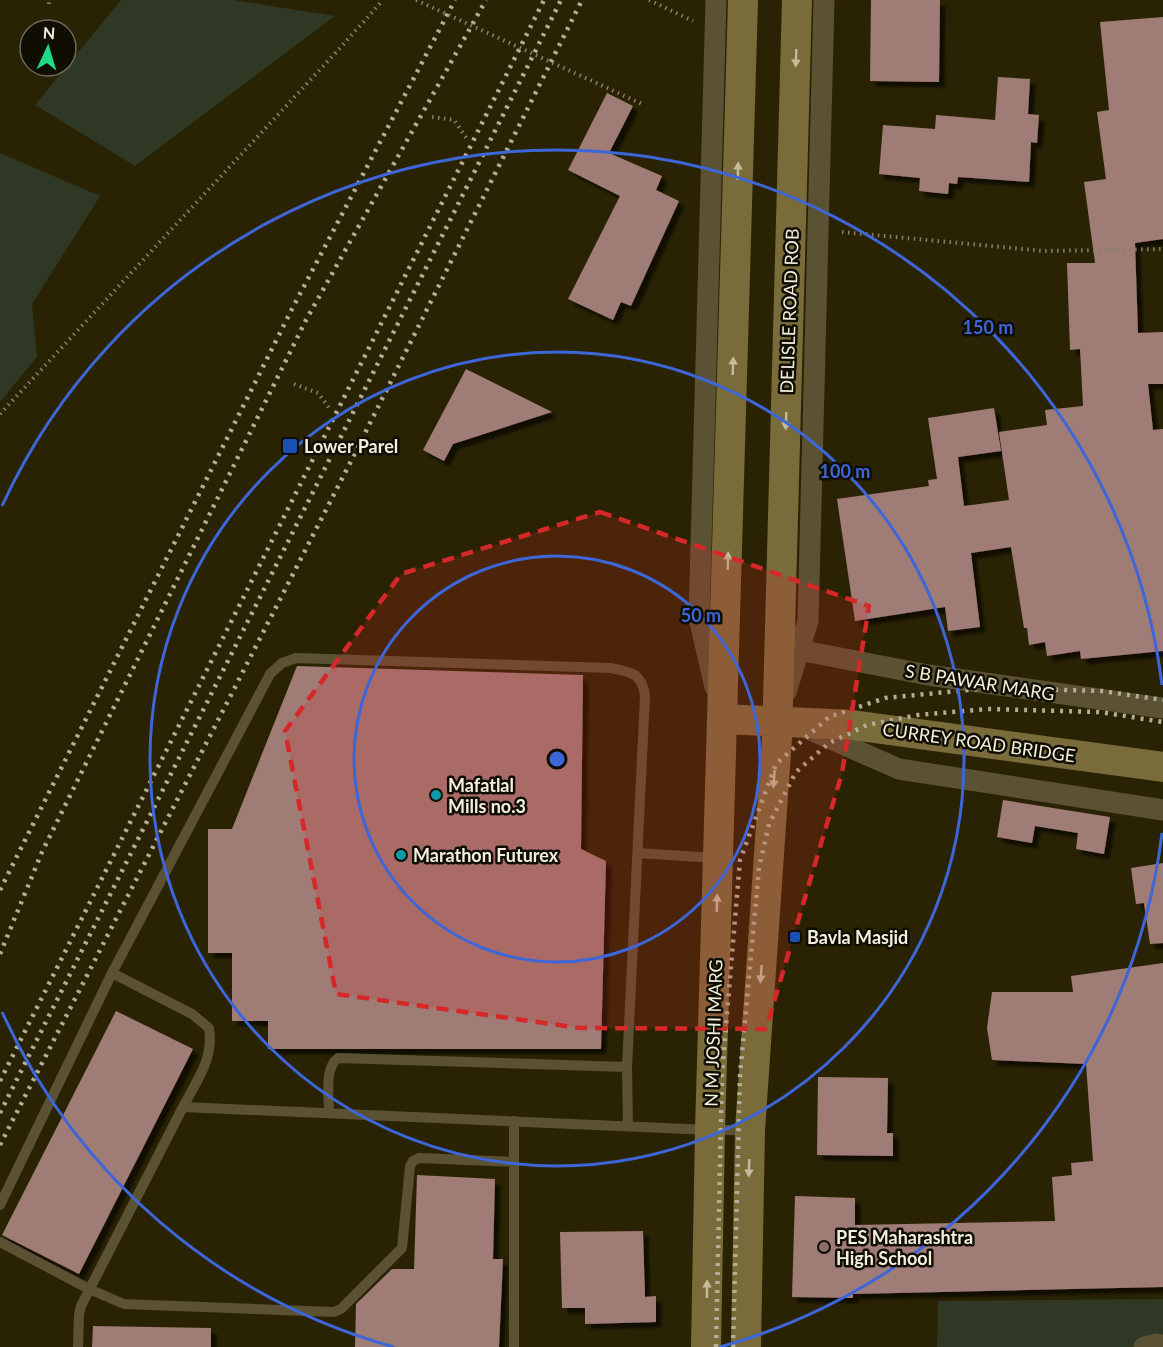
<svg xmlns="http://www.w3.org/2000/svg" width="1163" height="1347" font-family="Lato,sans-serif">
<defs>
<filter id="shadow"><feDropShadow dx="5.5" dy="5.5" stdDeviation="1.5" flood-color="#0009"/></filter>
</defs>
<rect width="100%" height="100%" fill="#2a2303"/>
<!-- green -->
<path fill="#2e3824" d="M121,0h112l102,16 -200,150 -100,-61z
M0,153l100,43 -68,108 5,53 -37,45z
M1163,1299v48h-226l1,-46z"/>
<!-- building -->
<path fill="#9f7c76" filter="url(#shadow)" d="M871,0h69l-1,82 -69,-1z
M1163,17v222l-28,4 3,90 25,-1v52h-15l5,46 10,-1v222l-82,8 -1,-8 -33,5 -2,-14 -16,3 -2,-17h-3l-13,-81 -40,6 9,74 -32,4 -3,-24 -90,14 -18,-122 92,-13 -1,-6 9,-1 -9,-61 66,-10 7,43 -43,6 6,49 45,-6 -10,-68 48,-7 -2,-15 38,-4 -3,-57 -10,1 -3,-87h28l-11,-81 22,-3 -9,-67 12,-2 -9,-88z
M998,77l32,2 -2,35 11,1 -2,28 -6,-1 -2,40 -71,-5 -1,7 -8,-1 -1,11 -29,-3 1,-13 -41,-4 4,-49 52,4 1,-14 59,5z
M607,93l26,13 -24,47 53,23 -6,14 23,11 -48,105 -10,-4 -8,18 -45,-21 52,-103 -52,-26z
M466,369l86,43 -99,32 -9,17 -21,-11z
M297,666l286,9 -2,174 25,12 -5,188h-333v-28h-36v-68h-24v-124h24z
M1003,800l107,17 -6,37 -28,-5 2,-16 -43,-7 -3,17 -35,-6z
M1163,863v80l-13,1 -6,-41 -8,1 -5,-36z
M1163,963v324l-310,7v4l-61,-1 3,-101 60,2v27l200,-4 -3,-44 20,-2 -1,-12 22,-2 -7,-97 -94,-4 -5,-32 5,-36h81l-2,-16z
M116,1011l77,38 -114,225 -77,-39z
M818,1077l70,1 -1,55h6v23l-76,-1z
M417,1175l78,4 -2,80h10l-4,88h-144l1,-43 36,-35h22z
M643,1231l2,66 11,-1v26l-71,2v-16h-23l-2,-76z
M93,1326l118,2v19h-119z"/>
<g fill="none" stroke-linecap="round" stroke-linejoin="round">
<!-- path -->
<path stroke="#878167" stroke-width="4" stroke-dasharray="1.5 4.5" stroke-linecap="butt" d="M649,0l44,21
M49,4v-4
M432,117l22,3 13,19
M842,232l202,19 119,-2
M294,384l24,9 12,16
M0,414l340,-366 43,-48"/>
<!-- service -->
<path stroke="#5b5234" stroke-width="10" d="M638,853l77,5
M329,1112c0,-15 -5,-44 9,-54l289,9
M628,1126l-1,-59 18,-371c-3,-23 -14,-24 -34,-28l-315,-10 -14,5 -12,11 -158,299 80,41 17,14c5,31 -12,52 -26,79l527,23h37
M0,1205l112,-232
M0,1242l89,47 35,15 210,8 7,-3 61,-61 8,-82 3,-5 6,-3 95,4
M78,1347l1,-32 2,-9 102,-199
M514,1347v-226"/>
<!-- minor -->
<path stroke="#5b5234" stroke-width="21" d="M799,650l129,25 235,33
M715,687l-16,-69 17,-618
M786,692l22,-71 16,-621
M806,728l93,41 264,41
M1144,1347l13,-3 6,2"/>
<!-- secondary -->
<path stroke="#7a6b3a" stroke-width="30" d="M723,719l129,6 311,42
M706,1347l4,-217 33,-1130
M746,1347l4,-217 27,-392 20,-738"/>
<!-- rail -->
<path stroke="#b3ae98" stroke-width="4.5" stroke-dasharray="3 6" stroke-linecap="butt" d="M0,890l292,-581 163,-309
M0,954l42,-102 264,-532 180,-320
M0,1081l544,-1081
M0,1113l561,-1113
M0,1145l349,-680 233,-465
M716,1347l6,-274 18,-213 36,-96 53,-47 56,-19 104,-10 113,3 61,9
M733,1347l7,-272 19,-207 10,-44 27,-52 33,-29 38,-18 51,-10 70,-6 112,3 63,10"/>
<!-- path-bridge -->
<path stroke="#878167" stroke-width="4" stroke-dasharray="1.5 4.5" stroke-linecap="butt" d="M416,0l226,104"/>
</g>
<!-- one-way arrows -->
<defs><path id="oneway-solid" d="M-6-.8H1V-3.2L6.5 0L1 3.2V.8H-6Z" transform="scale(1.5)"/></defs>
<g fill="#c3bb9c">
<use href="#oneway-solid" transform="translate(796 58) rotate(92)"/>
<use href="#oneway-solid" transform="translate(738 171) rotate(-88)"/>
<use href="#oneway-solid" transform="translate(733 366) rotate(-88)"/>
<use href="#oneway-solid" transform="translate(786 421) rotate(92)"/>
<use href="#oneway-solid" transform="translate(728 561) rotate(-88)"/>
<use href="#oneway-solid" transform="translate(774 779) rotate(94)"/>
<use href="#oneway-solid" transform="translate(717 903) rotate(-88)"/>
<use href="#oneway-solid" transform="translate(761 974) rotate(94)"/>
<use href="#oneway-solid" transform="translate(749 1168) rotate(92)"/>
<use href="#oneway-solid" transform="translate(707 1289) rotate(-89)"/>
</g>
<!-- marked area -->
<path fill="#d62828" fill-opacity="0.2" stroke="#d62828" stroke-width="4.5" stroke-dasharray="12 8" stroke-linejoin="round" d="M600,512l269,94 -27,167 -76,256 -186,-1 -244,-34 -51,-263 116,-157z"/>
<!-- distance rings -->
<g fill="none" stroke="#3d66d9" stroke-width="3">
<circle cx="557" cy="759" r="203"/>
<circle cx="557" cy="759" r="407"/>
<path d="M1162 833A610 610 0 0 1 720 1347M394 1347A610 610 0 0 1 2 1012M2 506A610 610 0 0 1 1162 685"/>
</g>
<!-- markers -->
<g fill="#1a4fb4" stroke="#100d02" stroke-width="2">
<rect x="282" y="438" width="16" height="16" rx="3"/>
<rect x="789" y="931" width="12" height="12" rx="3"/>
</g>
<g fill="#0f9aa8" stroke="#100d02" stroke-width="2">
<circle cx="436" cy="795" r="6"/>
<circle cx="401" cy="855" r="6"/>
</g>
<circle fill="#8d6e63" stroke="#100d02" stroke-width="2" cx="824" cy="1247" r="6"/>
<g text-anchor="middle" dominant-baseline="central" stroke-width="5" stroke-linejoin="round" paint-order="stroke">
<!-- street labels -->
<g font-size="18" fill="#f4f0de" stroke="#100d02">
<text transform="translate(789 311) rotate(-88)">DELISLE ROAD ROB</text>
<text transform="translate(980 682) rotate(9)">S B PAWAR MARG</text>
<text transform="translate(979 742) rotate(8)">CURREY ROAD BRIDGE</text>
<text transform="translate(713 1033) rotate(-88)">N M JOSHI MARG</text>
</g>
<!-- poi labels -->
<g font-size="18" font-weight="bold" fill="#f4f0de" stroke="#100d02" text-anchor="start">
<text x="304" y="446">Lower Parel</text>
<text x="448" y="785">Mafatlal<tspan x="448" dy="21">Mills no.3</tspan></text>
<text x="413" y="855">Marathon Futurex</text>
<text x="807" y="937">Bavla Masjid</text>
<text x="836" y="1237">PES Maharashtra<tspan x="836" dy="21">High School</tspan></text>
</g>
</g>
<circle cx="557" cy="759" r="9" fill="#3d66d9" stroke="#100d02" stroke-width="3"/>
<g font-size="18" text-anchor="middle" font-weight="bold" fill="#3d66d9" stroke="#100d02" stroke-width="5" stroke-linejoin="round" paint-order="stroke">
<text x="988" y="334">150 m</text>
<text x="845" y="478">100 m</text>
<text x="701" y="622">50 m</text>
</g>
<!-- north arrow -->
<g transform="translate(48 48) rotate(4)"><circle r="28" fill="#100d02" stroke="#6b685a" stroke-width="1.5"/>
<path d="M0-4.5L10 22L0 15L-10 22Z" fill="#21d887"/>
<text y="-9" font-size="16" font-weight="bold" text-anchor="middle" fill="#f4f0de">N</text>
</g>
</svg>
